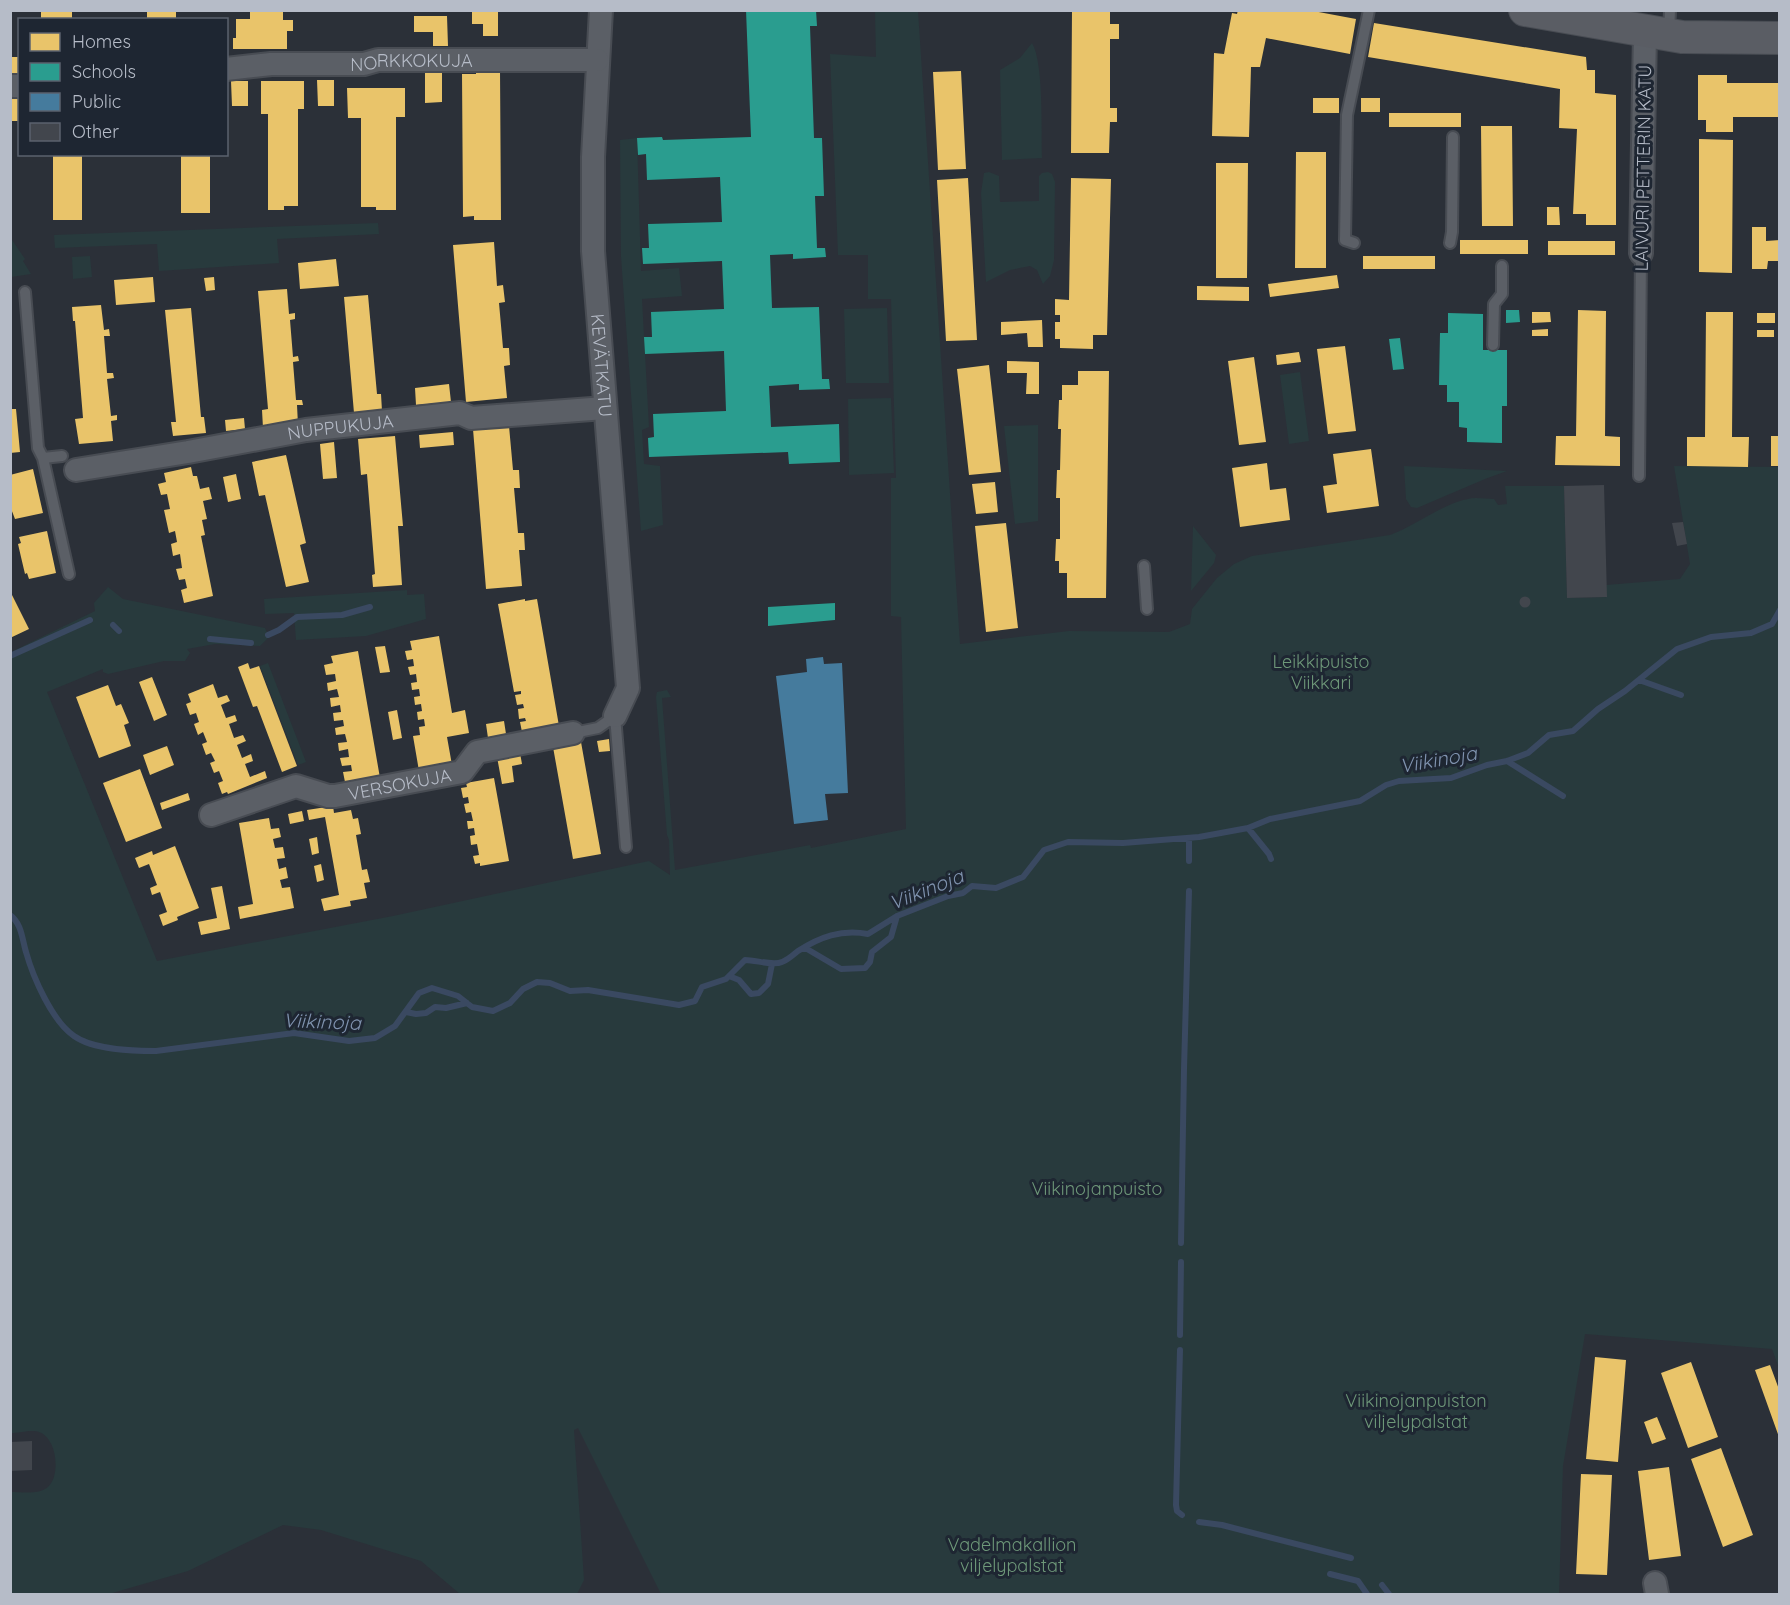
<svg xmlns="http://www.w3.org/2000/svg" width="1790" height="1605" font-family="Quicksand,sans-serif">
<rect width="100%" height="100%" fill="#2b3038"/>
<!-- green -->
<path fill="#283a3d" d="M875,11h43l42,633 109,-13 100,1 21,-8 2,-15 25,-31 17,-14 18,-8 138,-21c26,-9 58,-36 86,-37 6,0 12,1 18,1l4,6 9,-1 -2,-18h59l3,112 39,-1v-12l74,-6 10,-15 -16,-98 105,1v901l-7,-19 -187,-15 -22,132 -4,128h-898l-83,-166 -4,2 10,150 -7,14h-117l-39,-33 -100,-31 -38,-5 -95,46 -79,23h-98l-1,-102c12,0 29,3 38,-5 13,-12 9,-49 -9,-55 -7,-3 -20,1 -28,1v-781l84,-41 -1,-8 14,-16 15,12 142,29 4,9 -9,9 -45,-2 -28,5 3,4 -5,8h-21l-56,13 -5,-2v-3l-56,23 110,269 236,-45 256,-55 21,14 -1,-35 -2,-5 -11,-138 1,-5 10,-2 4,7 -9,1 13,172 135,-25 1,3 95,-19 -5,-212 -10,-1v-138h5l-5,-179h-23v-44h-30l-8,-201 46,3z
M1032,43c12,20 9,89 10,115l-40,2 -2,-90 20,-12z
M637,138l4,133 38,-3 3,28 -40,3 7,128 -7,3 2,34 16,2 3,59 -22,6 -20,-274 -1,-117z
M989,172l10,4 1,26 39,-1v-25l3,-3 6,-1 4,2 3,8 -1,78 -4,16 -7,8 -6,-14 -7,-4 -20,4 -24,12 -5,-89 3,-20z
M378,223l1,11 -102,5 2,24 -120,8 -2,-27 -102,4 -1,-13z
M10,237l15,22 -2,2 8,13 -20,3z
M90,256l2,21 -19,2 -1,-22z
M887,308l2,75h-43l-2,-74z
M1300,372l9,69 -20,3 -9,-69z
M891,398l3,75 -45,2 -1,-76z
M1038,425v96l-23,3 -11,-98z
M1404,466l103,5 -22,8 -68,29 -6,-1 -5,-8z
M1193,526l23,29 -2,8 -23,28z
M407,590v5l17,-1 2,25 -60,17 -70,4 -2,-27 -29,1 -1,-15z
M268,663l38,99 -8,3 -38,-99z"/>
<!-- homes -->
<path fill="#e9c46a" d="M41,10h31v10h-31z
M147,10h29v10h-29z
M250,10h33v10h10v11h-6v18h-54v-11h3v-19h14z
M472,10h26v26h-15v-12h-11z
M1072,10h38v14h9v15h-9v69h7v14h-7l-1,31h-38z
M1238,10h70l48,9 -6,35 -84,-16 -6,29h-9l-2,70 -37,-1 2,-83 10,1 8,-41 5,1z
M414,16h33l1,30h-15v-14h-19z
M1374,23l212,34 1,13h8v23l21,2v130h-30v-11h-13l4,-85 -18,-1 1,-39 -192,-32z
M10,57h10v17h-10z
M425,69h17v33l-17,1z
M476,70h24l1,150h-27v-4l-11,1 -1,-143h14z
M961,71l5,98 -28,1 -5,-98z
M1698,75h29v8h53v34h-47v15h-27v-12h-8z
M317,80h17v26h-16z
M231,81h17v25h-16z
M261,81h43v28h-6v97h-14v4h-16v-96h-7z
M347,88h58v29h-9v93h-20v-3h-15v-89h-13z
M1313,98h26v15h-26z
M1361,98h19v14h-19z
M10,99h10v22h-10z
M1389,113h72v14h-72z
M1481,126h31l1,100h-31z
M1699,139l34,1 -1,133 -33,-1z
M1296,152h30v116h-31z
M53,154h29v66h-29z
M181,154h29v59h-29z
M1216,163h32l-1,115h-31z
M968,178l9,162 -31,1 -9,-161z
M1071,178l40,1 -4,156h-14v14l-33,-1v-9h-5v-17h5v-7h-5v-16l14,1z
M1547,207h12l1,18h-13z
M1752,227h14v14l14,-1v21h-12l-1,8h-15z
M1460,240h68v14h-68z
M1548,241h67v14h-67z
M494,242l3,44 6,-1 2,17 -6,1 4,45h6l1,17 -6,1 3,32 -41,4 -13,-157z
M1363,256h72v13h-72z
M336,259l3,27 -39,3 -2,-26z
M1337,275l2,13 -69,9 -2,-13z
M153,277l2,25 -39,3 -2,-25z
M214,277l1,13 -9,1 -2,-13z
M1197,286l52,1v14l-52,-1z
M287,289l2,25 6,-1v6l-5,1 3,37 5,-1 1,5 -6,1 3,38h6l1,5h-6l1,20 -35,3 -1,-18 6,-1 -10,-118z
M368,295l9,99h4l1,17 -28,2 -10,-116z
M101,305l3,25 5,-1 1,7h-6l3,37h6l1,5 -7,1 4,37 6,-1v5l-6,1 2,20 -34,3 -4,-25 8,-1 -8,-97h-2l-1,-14z
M191,308l10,109h3l2,16 -33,3 -2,-14h5l-11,-112z
M1578,310l28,1 -1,125 15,1v29l-65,-1 1,-29h20z
M1532,312h18l1,10 -19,1z
M1706,312h27l-1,125h17l-1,30 -61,-1v-29h18z
M1757,313h18v10h-18z
M1042,320l1,27h-15l-1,-14 -26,2v-13z
M1548,329v7h-16v-6z
M1757,330h17v7h-17z
M1345,346l11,85 -28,3 -11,-85z
M1299,352l2,10 -24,3 -1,-10z
M1254,357l12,85 -27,3 -11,-84z
M1007,361l32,1v32h-13l1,-21h-20z
M989,365l12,107 -32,3 -12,-106z
M1078,371h31l-3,227h-39v-25h-8v-12h-4l1,-22h4v-41h-4l1,-28h3l1,-41h-3l1,-29h3v-15h16z
M449,384l2,18 -35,3 -1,-17z
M10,409h6l4,43 -10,1z
M244,418l1,11 -19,2 -1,-11z
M509,426l4,44h6l1,18h-6l4,45h6l1,17h-6l3,36 -36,3 -13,-160z
M453,432l1,13 -34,3 -1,-13z
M395,436l8,90h-5l4,59 -29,2 -1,-12 3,-1 -8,-100 -6,1 -3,-36z
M1771,436h9v30h-9z
M334,442l3,36 -14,1 -3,-35z
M1371,449l8,57 -52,7 -4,-27 14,-2 -4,-30z
M286,455l20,88 -6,2 9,37 -23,5 -21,-92 -6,1 -7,-34z
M1267,463l3,27 16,-2 4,32 -50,7 -8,-59z
M191,467l2,9h4l3,13 9,-2 3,12 -9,2 4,18 -5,1 3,15 -4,1 12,60 -29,7 -3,-13 6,-2 -2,-9 -6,1 -3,-11 6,-1 -2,-14 -7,2 -2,-12 6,-2 -2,-11 -6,2 -5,-23 6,-1 -3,-15 -6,1 -3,-11 8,-2 -2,-9z
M33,469l10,44 -28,6 -5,-13v-31z
M236,474l5,25 -13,3 -5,-25z
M995,482l3,30 -22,2 -4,-30z
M1006,523l12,105 -32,4 -11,-106z
M47,531l9,42 -27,6 -2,-6 -2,1 -4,-17 -3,-13 3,-1 -2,-6z
M10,591l19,38 -19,9z
M525,599v2l12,-2 22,127 -37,6 -2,-10 6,-1 -1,-3 -6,1 -1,-10 6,-1 -1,-4 -6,1 -2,-10 6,-1v-3l-7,1 -16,-88z
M439,636l13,77 13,-3 4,23 -22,4 5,28 -33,6 -6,-35 7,-1 -1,-8 6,-1 -1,-7 -6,1 -1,-8 5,-1 -1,-7 -6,1 -1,-8 6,-1 -1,-7 -7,1 -1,-7 6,-1 -1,-8 -6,1 -2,-8 6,-1 -1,-7 -6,1 -2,-9 7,-1 -2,-9z
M385,646l5,26 -10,1 -5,-26z
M358,651l22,127 -35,4 -2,-10 9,-1 -1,-6 -9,1 -2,-8 9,-1 -1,-8 -9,2 -1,-8 9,-1 -2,-8 -9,1 -1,-7 9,-2 -1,-6 -9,1 -1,-8 8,-1 -1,-7 -9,2 -1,-9 9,-1 -2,-8 -9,2 -1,-8 9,-2 -1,-7 -9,1 -2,-10 9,-2 -2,-7z
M248,663l2,6 9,-3 38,100 -15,6 -25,-66 -4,1 -15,-40z
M152,677l15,38 -13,6 -15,-39z
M213,684l5,14 9,-3 3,6 -9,4 5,13 9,-3 2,6 -8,3 5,14 9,-3 3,6 -9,4 5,13 9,-4 2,7 -8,3 5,13 15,-6 2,7 -39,16 -1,-2 -5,2 -4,-11 5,-2 -4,-10 -5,2 -4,-10 5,-2 -4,-8 -5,2 -4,-11 5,-2 -4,-10 -5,3 -4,-11 5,-2 -3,-9 -6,2 -4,-11 5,-2 -3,-8z
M108,685l8,21 5,-2 8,19 -5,2 7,21 -32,12 -23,-61z
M397,710l5,28 -9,2 -5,-28z
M504,721l2,13 -18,4 -2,-14z
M609,739l1,12 -11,1 -2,-11z
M581,742l20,112 -28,5 -20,-112z
M167,746l7,19 -24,10 -7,-20z
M520,753l2,11 -10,2 2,16 -12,2 -5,-27z
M140,769l22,59 -36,14 -23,-59z
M494,778l15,83 -29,5v-3l-5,1 -2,-8 6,-1 -2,-11 -6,1 -1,-9 5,-1 -1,-7 -6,1 -1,-8h6l-2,-9 -5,1 -2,-9 5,-1 -1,-6 -5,1 -2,-10 6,-1 -1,-4z
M188,793l2,7 -28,10 -2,-7z
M333,806l1,7 17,-3 2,9 5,-1 3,16 -5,1 6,35 5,-1 3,13 -6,1 3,15 -17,3 1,5 -27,5 -3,-12 18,-4 -14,-78 -16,3 -2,-10z
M302,811l2,10 -14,3 -2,-10z
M269,818l2,11 8,-1 2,9 -8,2 2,9 8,-1 2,11 -8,1 2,10 7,-2 2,11 -8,2 2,8 8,-1 4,21 -54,11 -2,-12 15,-3 -14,-81z
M317,837l2,16 -7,2 -3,-16z
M175,846l24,62 -22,9 1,3 -15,6 -4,-11 8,-3 -7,-20 -8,3 -2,-7 7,-3 -8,-21 -10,4 -4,-10 17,-7 1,4z
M321,864l3,16 -7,2 -3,-16z
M222,886l8,43 -29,6 -3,-13 19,-4 -6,-30z
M1595,1357l31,3 -8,102 -32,-3z
M1691,1362l27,75 -30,11 -27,-75z
M1770,1365l10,27 -1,45 -24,-67z
M1657,1417l9,22 -14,5 -8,-22z
M1721,1448l32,87 -30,12 -32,-88z
M1669,1467l12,89 -32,4 -11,-89z
M1581,1474l31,1 -5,100 -31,-1z"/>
<!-- schools -->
<path fill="#2a9d8f" d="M746,10h70l1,16h-7l4,112h8l2,58h-9l2,52h8l1,9 -33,2v-5l-23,1 2,53 47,-1 3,72h7l1,10 -31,1v-6l-30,2 2,41 68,-3 1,38 -51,2 -1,-12 -139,5 -1,-19 6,-1 -1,-23 73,-3 -2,-60 -79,3 -1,-17h8l-1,-25 73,-3 -2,-48 -79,3 -1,-16h7l-1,-24 74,-2 -2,-45 -73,3 -1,-26 -8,1 -1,-17 25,-1 1,3 88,-3z
M1506,310h13l1,12 -14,1z
M1448,313l35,1v36h24v56h-5v37l-35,-1v-14l-8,-1v-25h-12v-17h-8l1,-52h8z
M1400,338l4,31 -11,1 -4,-31z
M835,603v17l-67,6v-19z"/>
<!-- public -->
<path fill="#457b9d" d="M823,657l1,7 18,-1 6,130 -23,1 3,26 -34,4 -18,-148 31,-4 -1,-13z"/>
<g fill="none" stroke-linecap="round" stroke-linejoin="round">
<!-- stream -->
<path stroke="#3a4961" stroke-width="6" d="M113,625l6,6
M268,635l11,-5 18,-13 45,-2 28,-8
M210,639l41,4
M10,656l80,-36
M1639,680l42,15
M1507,761l56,35
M1248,828l21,26 2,5
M1189,861v-23
M10,915c12,9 12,24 16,37 7,25 26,69 48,84 20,14 58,15 82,15l138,-18 55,8 26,-3 20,-12 24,-33 13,-5 26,8 14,11 21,4 17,-8 13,-14 14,-7 13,1 20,8 18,-1 91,15 16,-4 7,-14 24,-8 19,-19c11,0 28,6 37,2 6,-2 11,-7 16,-11 22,-14 43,-22 70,-17l29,-18 51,-20 15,-3 9,-7 24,2 27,-11 21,-27 24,-8 55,1 76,-6 49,-9 22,-9 90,-18 26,-16 13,-4 52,-3 36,-13 20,-4 21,-8 21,-18 24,-4 25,-22 27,-18 52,-42 34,-12 40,-4 21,-9 8,-14
M803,949h4l34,20 24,-1 5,-6 2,-10 19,-15 6,-21
M729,976l10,4 12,14 8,-1 9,-9 4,-20
M406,1012l10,2 10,-1 9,-6 11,1 21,-5
M1181,1243l3,-174 5,-178
M1180,1335l1,-73
M1180,1350l-4,155 1,6 5,4
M1199,1522l23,3 129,33
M1330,1574l28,7 9,13
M1382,1585l7,9"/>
</g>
<!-- building -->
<path fill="#42464d" d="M1604,485l3,112 -40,1 -3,-112z
M1683,522l4,22 -10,2 -5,-23z
M1519.5 602a5.5 5.5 0 1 1 11 0a5.5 5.5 0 1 1-11 0Z
M32,1441v29l-22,1v-29z"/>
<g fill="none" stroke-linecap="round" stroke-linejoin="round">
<!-- lane casing -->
<g stroke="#484c53" stroke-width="14">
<path id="lane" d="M1669,32l1,-22
M1354,243l-9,-3 2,-125 22,-105
M1450,243l2,-11 1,-95
M25,292l13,156 5,10
M1493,345l1,-41 8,-10v-28
M62,456l-19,2 26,116
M1639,476l2,-223
M1144,566l3,43
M615,716l11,131
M573,733l25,-5 17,-12"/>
</g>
<!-- street casing -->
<g stroke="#484c53" stroke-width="26">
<g id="street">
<path id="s1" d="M601,10l-8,147v94l35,437 -13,28"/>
<path id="s2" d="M226,69l45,-5h93l14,-4h219"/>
<path d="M10,86h10"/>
<path d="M1641,253l4,-221"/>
<path id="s3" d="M76,470l112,-18 118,-22 154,-17 11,5 134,-10"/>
<path id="s4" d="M211,815l85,-29 32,10h7l127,-24 15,-20 96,-19"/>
<path d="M1655,1583l2,11"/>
</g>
</g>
<!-- secondary casing -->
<g stroke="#484c53" stroke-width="34">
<path id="secondary" d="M1525,10l157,27 98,1"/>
</g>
<!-- lane -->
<use href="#lane" stroke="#5b5f66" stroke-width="10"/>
<!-- street -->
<use href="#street" stroke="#5b5f66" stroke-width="22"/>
<!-- secondary -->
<use href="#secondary" stroke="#5a5d64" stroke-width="32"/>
</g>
<g text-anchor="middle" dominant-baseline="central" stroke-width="6" stroke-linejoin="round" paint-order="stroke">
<!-- street labels -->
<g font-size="18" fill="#b6bcc8" stroke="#1e2632">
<text stroke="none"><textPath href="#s2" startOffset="186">NORKKOKUJA</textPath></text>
<text transform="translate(1643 168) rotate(-89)">LAIVURI PETTERIN KATU</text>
<text stroke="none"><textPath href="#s1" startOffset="356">KEVÄTKATU</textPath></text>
<text stroke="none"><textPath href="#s3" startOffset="268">NUPPUKUJA</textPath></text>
<text stroke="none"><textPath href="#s4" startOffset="196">VERSOKUJA</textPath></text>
</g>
<!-- park labels -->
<g font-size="18" fill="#6e9879" stroke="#1e2632">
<text x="1321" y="661">Leikkipuisto<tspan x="1321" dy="21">Viikkari</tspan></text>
<text x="1097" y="1188">Viikinojanpuisto</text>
<text x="1416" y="1400">Viikinojanpuiston<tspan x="1416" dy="21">viljelypalstat</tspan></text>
<text x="1012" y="1544">Vadelmakallion<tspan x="1012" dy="21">viljelypalstat</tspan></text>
</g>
<!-- water labels -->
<g font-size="20" font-style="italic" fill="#7f92ae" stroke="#1e2632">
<text transform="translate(1438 759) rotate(-10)">Viikinoja</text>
<text transform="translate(926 889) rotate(-22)">Viikinoja</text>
<text transform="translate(322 1021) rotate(2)">Viikinoja</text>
</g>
</g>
<!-- border -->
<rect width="1790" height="1605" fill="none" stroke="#b6bcc8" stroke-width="24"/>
<!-- legend -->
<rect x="18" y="18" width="210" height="138" fill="#1e2632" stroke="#5b626e" stroke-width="1.5"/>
<rect x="30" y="33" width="30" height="18" fill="#e9c46a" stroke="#5b626e" stroke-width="1.5"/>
<text x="72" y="48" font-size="18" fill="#b6bcc8">Homes</text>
<rect x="30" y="63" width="30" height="18" fill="#2a9d8f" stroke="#5b626e" stroke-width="1.5"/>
<text x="72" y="78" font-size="18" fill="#b6bcc8">Schools</text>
<rect x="30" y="93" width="30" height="18" fill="#457b9d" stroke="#5b626e" stroke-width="1.5"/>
<text x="72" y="108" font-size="18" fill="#b6bcc8">Public</text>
<rect x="30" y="123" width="30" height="18" fill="#42464d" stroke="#5b626e" stroke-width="1.5"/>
<text x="72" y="138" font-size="18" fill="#b6bcc8">Other</text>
</svg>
